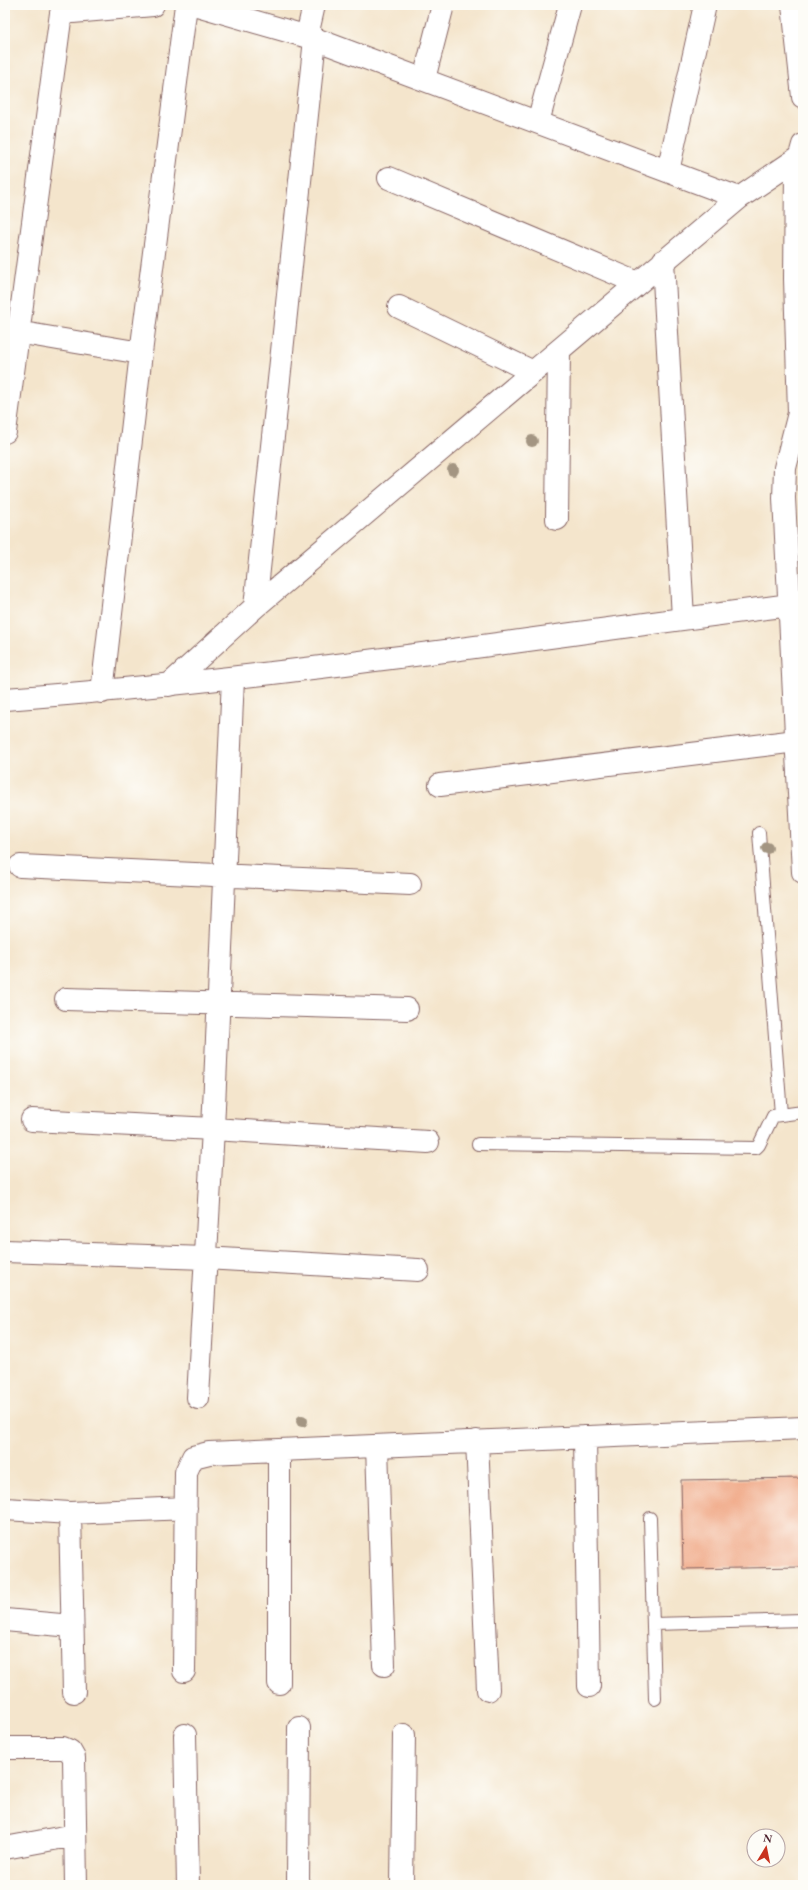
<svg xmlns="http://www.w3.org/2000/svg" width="808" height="1890" font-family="'EB Garamond',serif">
<rect width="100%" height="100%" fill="#fdfcf7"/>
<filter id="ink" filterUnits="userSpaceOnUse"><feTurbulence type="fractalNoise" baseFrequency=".025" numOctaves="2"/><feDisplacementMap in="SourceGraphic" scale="8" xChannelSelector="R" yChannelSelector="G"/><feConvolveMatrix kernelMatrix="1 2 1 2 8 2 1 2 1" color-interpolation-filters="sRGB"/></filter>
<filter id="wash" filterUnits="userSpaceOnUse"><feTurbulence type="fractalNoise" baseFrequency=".012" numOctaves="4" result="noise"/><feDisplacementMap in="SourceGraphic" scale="16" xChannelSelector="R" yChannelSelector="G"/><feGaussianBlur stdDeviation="0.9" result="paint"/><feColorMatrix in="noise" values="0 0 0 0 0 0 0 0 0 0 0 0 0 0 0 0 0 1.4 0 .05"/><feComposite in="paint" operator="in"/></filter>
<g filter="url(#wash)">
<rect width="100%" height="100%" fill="#f4e5cc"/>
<g id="blocks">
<!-- building -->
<path fill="#f0a683" d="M803,1478v89l-120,2 -2,-89z"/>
</g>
</g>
<g filter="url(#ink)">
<use href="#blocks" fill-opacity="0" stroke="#866463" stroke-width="1"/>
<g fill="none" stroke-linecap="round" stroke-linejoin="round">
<!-- service casing -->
<g stroke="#866463" stroke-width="14">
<path id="service" d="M759,833l22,281
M478,1144l278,4 3,-3 14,-29 30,-4
M650,1518l5,181
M653,1624l150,-4"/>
</g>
<!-- minor casing -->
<g stroke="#866463" stroke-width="24">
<path id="minor" d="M197,5l118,34 424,159
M793,5l10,92
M307,36l7,-31
M424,79l19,-74
M538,122l32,-117
M668,171l37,-166
M389,178l249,105
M663,261l20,357
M399,307l134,65
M5,330l136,23
M5,432l56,-419 92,-8
M557,519l2,-169
M255,607l60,-568
M169,685l86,-78 484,-409 59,-40
M102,692l39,-339 45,-348
M440,785l356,-44
M20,866l390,18
M66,999l341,10
M32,1120l181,9 215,13
M5,1251l200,7 213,12
M198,1398l15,-269 20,-451
M585,1437l4,249
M477,1441l11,249
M377,1446l7,219
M5,1509l65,4 116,-5
M70,1513l4,179
M5,1620l67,6
M184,1671l2,-199 7,-15 16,-4 594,-25
M279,1683v-233
M185,1735l3,150
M5,1748h58l7,3 4,7 2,127
M5,1848l70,-13
M298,1885l1,-157
M402,1885l2,-150"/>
</g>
<!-- tertiary casing -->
<g stroke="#866463" stroke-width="24">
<path id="tertiary" d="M803,145l-7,25 -1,109 4,134 4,14
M799,413l-14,55 -1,30 19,374
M5,699c263,-19 524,-61 785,-94l13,1"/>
</g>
<!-- service -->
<use href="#service" stroke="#fff" stroke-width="12"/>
<!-- minor -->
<use href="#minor" stroke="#fff" stroke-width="22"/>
<!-- tertiary -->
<use href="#tertiary" stroke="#fff" stroke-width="22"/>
</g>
<!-- trees -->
<g fill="#a39582">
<circle cx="532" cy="441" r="6"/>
<circle cx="453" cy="470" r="6"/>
<circle cx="767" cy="848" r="6"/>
<circle cx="302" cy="1421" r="6"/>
</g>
</g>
<!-- margin -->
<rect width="808" height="1890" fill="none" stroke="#fdfcf7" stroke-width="20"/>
<!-- north arrow -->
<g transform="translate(766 1848) rotate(10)"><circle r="19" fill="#fdfcf7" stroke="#b5a4a5"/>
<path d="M0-3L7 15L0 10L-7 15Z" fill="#c8321e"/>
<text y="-6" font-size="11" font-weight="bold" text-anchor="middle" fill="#4a1f2b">N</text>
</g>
</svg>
